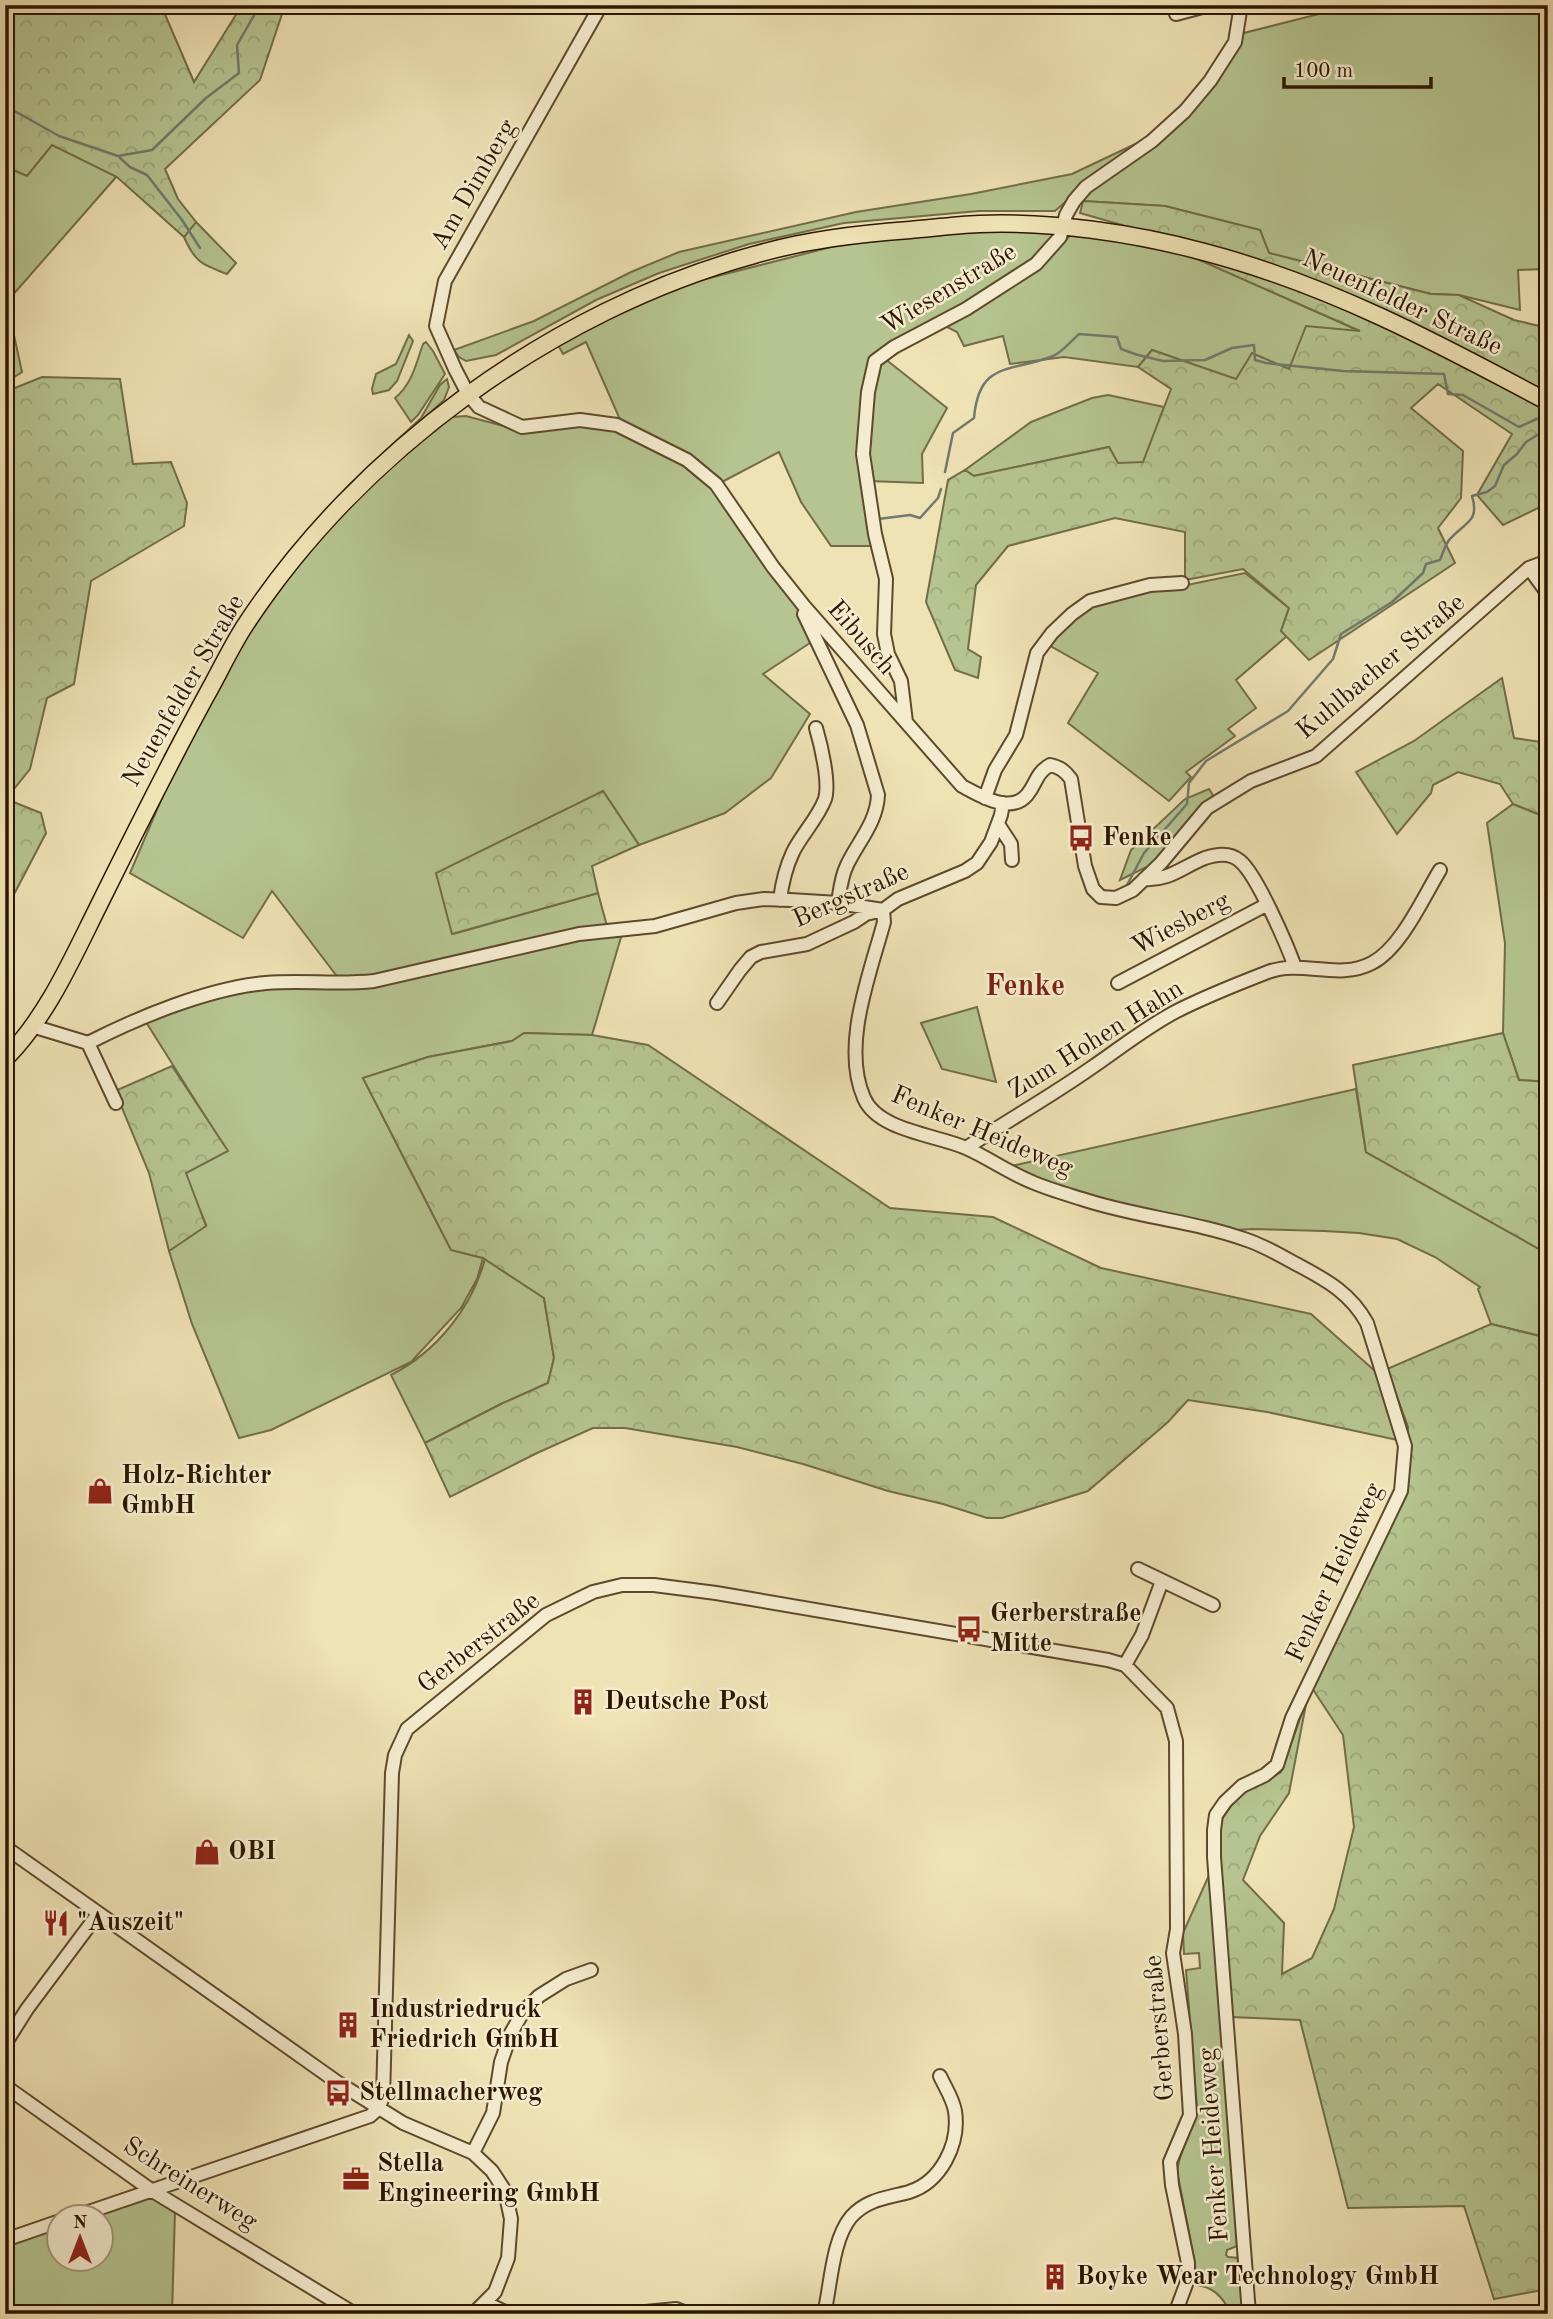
<svg xmlns="http://www.w3.org/2000/svg" width="1553" height="2319" font-family="'Old Standard TT',serif">
<defs>
<pattern id="forest-crowns" width="20" height="18" patternUnits="userSpaceOnUse" patternTransform="scale(1.75)"><rect width="20" height="18" fill="#b5c490"/><path d="M2 6a3 3 0 1 1 6 0M12 15a3 3 0 1 1 6 0" fill="none" stroke="#9ca87a"/></pattern>
</defs>
<rect width="100%" height="100%" fill="#efe2b5"/>
<filter id="stains"><feTurbulence type="fractalNoise" baseFrequency=".00286" numOctaves="4"/><feColorMatrix values="0 0 0 0 .2 0 0 0 0 .09 0 0 0 0 .02 0 0 0 .5 -.17"/></filter>
<radialGradient id="worn" r=".72"><stop offset=".6" stop-color="#630" stop-opacity="0"/><stop offset="1" stop-color="#630" stop-opacity=".3"/></radialGradient>
<!-- grass -->
<path fill="#b5c490" stroke="#726d48" stroke-width="2" d="M1319,5h229v264l-30,1 2,40 -61,-15 -28,-1 -162,-41 -9,-23 -95,-24 -82,-5 5,-11 67,-49 85,-107 79,-20z
M1148,138l-61,45 -32,28h-76l-135,12 -95,21 -90,29 -63,27 -100,55 -30,6 -7,-4 -5,-7 80,-29 97,-49 48,-20 177,-40 115,-18 101,-20z
M51,144l66,32 -106,121 -6,-19v-106l3,-4 19,7z
M196,222l40,41 -9,11c-26,-10 -32,-12 -43,-37z
M983,227l75,5 -25,30 -159,98 -13,94 15,92h-45l-30,-44 -22,-50 -59,31 -98,-59 -36,-82 -23,12 -5,-9 108,-56 181,-46z
M1074,232l110,21 178,79 -73,38 -53,10 -84,-30 -14,17 -74,-10 -54,7 -7,-28 -39,10 -7,-14 -16,-8 99,-59z
M409,335l4,6 -16,40 -8,9 -16,4 -1,-5 4,-15 20,-10z
M426,342l7,9 12,23 -27,41 -7,7 -16,-24c17,-14 21,-34 28,-54z
M884,358l63,50 -25,46 1,29 -55,-2 -3,-27 13,-90z
M447,379l2,8 -5,13 -36,33 -88,87 -153,235h-2l61,-112 50,-73 72,-84 73,-68 19,-33z
M1108,395l56,12 -21,56 -25,1 -9,-17 -135,29 -9,-6 66,-48 61,-24z
M466,416l56,15 57,-8 36,5 71,34 27,25 82,115 18,39 -50,33 47,40 -39,64 -46,35 -86,32 -36,-54 -150,143 145,-41 9,33 -213,48 -55,5 -67,-88 -29,47 -113,-65 46,-108 83,-150 46,-63 78,-78 68,-57z
M1245,573l44,35 -8,23 6,5 -51,44 20,28 -28,21 7,7 -49,36 5,5 -22,24 -101,-78 30,-50 -51,-29 42,-38 59,-17 39,-4z
M1209,789l5,8 -55,64 -39,19 11,-30 54,-51z
M1513,804l35,14v264l-29,-2 -16,-47 2,-90 -18,-120z
M622,934l-30,101 -68,-2 -12,8 -84,16 -65,21 88,172 32,8 -6,21 -16,29 -50,54 -140,68 -32,8 -47,-114 -23,-73 37,-26 -21,-52 42,-22 -81,-129 77,-29 46,-7 88,1 219,-50z
M977,1007l19,75 -54,-13 -21,-46z
M1356,1089l10,63 182,102v84l-57,-14 -13,-35 2,-2 -45,-30 -38,-18 -38,-6 -35,-2 -72,-2 -30,2 -117,-27 -98,-37z
M485,1259l59,39 10,60 -6,25 -47,21 -76,39 -34,-68c45,-23 81,-67 94,-116z
M1210,1873l23,276 4,97 -10,4 -1,5 2,2 11,1 6,56h-15c-6,-17 -16,-27 -34,-29l-1,-22 -18,-92c3,-22 16,-41 20,-62l-11,-139 14,-2 -1,-15 -15,1 -1,-21z
M147,2195l28,16 -3,103h-167v-72l54,-18 1,36h42v-42l-23,-1z"/>
<!-- forest -->
<path fill="url(#forest-crowns)" stroke="#726d48" stroke-width="2" d="M5,5h156l33,77 48,-77h43l-25,75 -95,89 13,30 18,23 -12,15 -67,-60 -65,-32 -25,31 -18,-8 -4,4z
M1083,201l82,5 95,24 9,23 162,41 28,1 55,25 34,8v178l-10,2 -35,17 -26,-30 35,-61 -74,-50 -27,24 52,43 -2,47 -23,30 17,35 -146,97 -28,-29 8,-23 -46,-39 -58,11v-48l-70,-14 -107,28 -32,39 -8,64 13,8 -3,21 -23,-8 -29,-68 22,-122 17,-10 9,6 135,-29 9,16 25,-1 28,-73 -33,-22 14,-17 84,29 16,-26 37,16 17,-43 54,5 -176,-78 -3,-11 -101,-29z
M5,294l17,78 -17,11z
M42,377l78,2 13,85 38,-2 16,41 -3,23 -93,55 -17,103 -27,14 -17,71 -24,30 35,14 5,20 -35,67 -6,5v-513z
M1502,678l12,60 34,5v75l-35,-14 -13,-20 -42,-12 -25,13 -2,8 -34,41 -41,-62 58,-31z
M603,791l36,54 -47,21 6,27 -146,41 -16,-61z
M524,1033l68,2 56,10 242,163 103,9 108,51 210,46 64,57 22,69 -130,-28 -79,-12 -20,22 -80,69 -86,27h-15l-44,-14 -55,-13 -85,-27 -66,-17 -112,-19h-32l-56,25 -87,44 -25,-54 76,-39 47,-21 6,-25 -10,-60 -61,-40 -32,-8 -88,-172 65,-21 84,-16z
M1503,1033l16,47 29,2v172l-182,-102 -13,-87z
M172,1066l56,85 -42,22 20,53 -37,25 -20,-78 -34,-82z
M1491,1324l57,14v951l-54,10 -30,-93 -116,2 -48,-188 -69,-3 -13,-160 2,-35 19,-27 42,-23 26,-73 -18,94 -29,43 -17,44 41,43 -2,51 30,-16 22,-49 20,-82 -11,-92 -31,-47 92,-195 4,-66 -21,-58z"/>
<g fill="none" stroke-linecap="round" stroke-linejoin="round">
<!-- stream -->
<path stroke="#717a6e" stroke-width="2.5" d="M5,93l6,16 48,27 59,20 34,-6 54,-52 33,-25 -2,-28 23,-40
M120,158l10,9 17,8 35,45 18,28
M945,472l8,-39 21,-15c5,-58 37,-45 79,-62 10,-4 18,-15 26,-22l38,3 4,12 17,6 25,6 42,-1 27,-12 22,-3 1,15 11,3 77,8 101,3 4,20 15,1 56,32 20,-9 9,4
M878,519l32,-4 10,3 18,-20 3,-9
M1127,885l17,-32 43,-49 2,-21 17,-22 82,-50 45,-52 8,-25 51,-32 31,-29 3,-9 14,-4c3,-7 5,-16 10,-21 15,-17 30,-17 22,-43l15,-4 8,-6 9,-21 13,-11 9,-12 13,-8 9,1"/>
<!-- minor casing -->
<g stroke="#5e492d" stroke-width="16">
<path id="minor" d="M601,5l-156,276 -9,45 19,43 13,25 11,13 43,20 58,-7 37,5 70,35 29,24 57,83 31,39 158,180c17,9 48,29 65,9 10,-12 8,-21 23,-30 10,2 15,6 21,14l14,87 8,23 8,8 15,1 17,-8 28,-27 46,-55 44,-27 65,-25 213,-188 19,-7
M1176,14l34,-9
M1529,568l19,26
M804,614l53,111 21,70c-1,27 -20,47 -31,70 -6,12 -7,25 -9,38
M906,722l-5,-41 -13,-27 -4,-20 2,-55 -11,-45 -12,-80 5,-62 7,-31 19,-14 72,-38 70,-45 24,-27 6,-22 8,-14 12,-14 66,-46 33,-30 25,-30 25,-39 6,-37
M985,798l10,-28 21,-35 21,-82 15,-20 20,-19 18,-13 60,-16 32,-2
M998,824l13,20 1,16
M1144,879c25,2 38,-12 61,-21 12,-4 25,-6 35,3 17,14 47,84 55,106
M780,900c2,-17 6,-33 13,-48 9,-18 25,-34 32,-53 5,-16 -4,-54 -9,-71
M883,910l1,12c-14,52 -43,124 -20,176 14,33 73,37 102,50 23,10 43,25 66,34 16,7 34,12 50,17 54,18 112,22 165,41 18,6 36,17 53,26 28,15 51,28 67,57l38,123 -4,45 -109,227 -15,47 -12,10 -23,11 -17,16 -9,13 -2,15v27l35,457
M1118,983l148,-78
M717,1003l23,-33 11,-13 10,-5 46,-8 47,-22 12,-8 17,-4 15,-11 67,-28 12,-8 14,-21 10,-27 2,-12
M32,1026l56,17c51,-26 121,-55 178,-60 36,-3 72,2 108,-2l205,-47 76,-8 81,-23 28,-4 26,1 48,3 45,7
M88,1043l28,60
M966,1148c41,-27 85,-52 125,-80 28,-19 54,-40 84,-56 29,-15 62,-28 93,-40 34,-13 70,9 104,-9 29,-15 51,-65 68,-93
M1138,1569l75,36
M1125,1665l17,-30 20,-54
M5,1847l332,235 66,41 70,30 19,18 13,20 6,28 -3,39 -13,34 -22,22
M5,2044l22,-35 71,-95
M5,2086l146,104 204,124
M473,2153l20,-40 8,-51 10,-29 12,-21 16,-16 27,-17 25,-9
M71,2218l299,-102 8,-7 5,-12 9,-324 3,-18 12,-26 139,-114 47,-23 29,-7h32l62,8 392,67 17,5 42,43 9,33 1,188 -4,24 12,81 5,81 -20,47 2,23 16,78v16l-13,35
M5,2240l55,-19
M486,2303l23,11
M625,2314l51,-5 13,5
M824,2314c7,-29 8,-74 27,-97 16,-18 36,-19 58,-25 32,-10 51,-48 46,-81 -2,-12 -10,-24 -15,-35"/>
</g>
<!-- major casing -->
<g stroke="#2e1600" stroke-width="19">
<path id="major" d="M5,1059c42,-42 67,-100 93,-152 35,-71 70,-141 108,-211 13,-23 24,-47 38,-69 114,-175 309,-317 510,-372 51,-15 103,-21 156,-25 23,-2 46,-5 69,-6 72,-3 155,9 225,28 123,32 232,90 344,150"/>
</g>
<!-- minor -->
<use href="#minor" stroke="#f5eccf" stroke-width="12"/>
<!-- major -->
<use href="#major" stroke="#efe2b5" stroke-width="16"/>
</g>
<!-- icons -->
<defs>
<g id="bus-bare" transform="scale(2.1)"><path d="M-5-6H5V4H4V6H2V4H-2V6H-4V4H-5ZM-3.5-4V0h7V-4ZM-3.5 1.2v1.5H-2V1.2ZM2 1.2v1.5H3.5V1.2Z" fill="#8f2418" stroke="#f5eccf" stroke-width="2.5" paint-order="stroke"/></g>
<g id="shop-bare" transform="scale(2.1)"><path d="M-5-2.5h2.3a2.7 3.5 0 0 1 5.4 0H5L5.5 6h-11ZM-1.5-2.5h3a1.5 2.3 0 0 0-3 0Z" fill="#8f2418" stroke="#f5eccf" stroke-width="2.5" paint-order="stroke"/></g>
<g id="building-bare" transform="scale(2.1)"><path d="M-4-6H4V6H1V3H-1V6H-4ZM-2.5-4.3h1.7v1.8h-1.7ZM.8-4.3h1.7v1.8H.8ZM-2.5-1h1.7V.8h-1.7ZM.8-1h1.7V.8H.8Z" fill="#8f2418" stroke="#f5eccf" stroke-width="2.5" paint-order="stroke"/></g>
<g id="restaurant-bare" transform="scale(2.1)"><path d="M-5-6h1v4h1v-4h1v4h1v-4h1v5L-1.5 .5V6h-2V.5L-5-1ZM5-6V6H3V1.5H1.5Q1.5-4 5-6Z" fill="#8f2418" stroke="#f5eccf" stroke-width="2.5" paint-order="stroke"/></g>
<g id="office-bare" transform="scale(2.1)"><path d="M-6-3h4V-5.5h4V-3h4V5H-6ZM-1-4.5V-3h2v-1.5ZM-6 0V1H6V0Z" fill="#8f2418" stroke="#f5eccf" stroke-width="2.5" paint-order="stroke"/></g>
</defs>
<g fill-rule="evenodd">
<use href="#bus-bare" x="1081" y="838"/>
<use href="#shop-bare" x="100" y="1491"/>
<use href="#bus-bare" x="969" y="1629"/>
<use href="#building-bare" x="583" y="1702"/>
<use href="#shop-bare" x="207" y="1852"/>
<use href="#restaurant-bare" x="56" y="1923"/>
<use href="#building-bare" x="348" y="2025"/>
<use href="#bus-bare" x="338" y="2093"/>
<use href="#office-bare" x="356" y="2179"/>
<use href="#building-bare" x="1055" y="2277"/>
</g>
<g text-anchor="middle" dominant-baseline="central" stroke-width="5" stroke-linejoin="round" paint-order="stroke">
<!-- street labels -->
<g font-size="26" fill="#2e1600" stroke="#f5eccf">
<text transform="translate(474 185) rotate(-60)">Am Dimberg</text>
<text transform="translate(949 289) rotate(-31)">Wiesenstraße</text>
<text transform="translate(1402 303) rotate(25)">Neuenfelder Straße</text>
<text transform="translate(861 638) rotate(49)">Eibusch</text>
<text transform="translate(1381 667) rotate(-40)">Kuhlbacher Straße</text>
<text transform="translate(184 691) rotate(-60)">Neuenfelder Straße</text>
<text transform="translate(851 896) rotate(-24)">Bergstraße</text>
<text transform="translate(1181 924) rotate(-28)">Wiesberg</text>
<text transform="translate(1096 1040) rotate(-32)">Zum Hohen Hahn</text>
<text transform="translate(982 1132) rotate(23)">Fenker Heideweg</text>
<text transform="translate(1335 1573) rotate(-65)">Fenker Heideweg</text>
<text transform="translate(479 1643) rotate(-38)">Gerberstraße</text>
<text transform="translate(1160 2028) rotate(-95)">Gerberstraße</text>
<text transform="translate(1214 2145) rotate(-94)">Fenker Heideweg</text>
<text transform="translate(190 2184) rotate(32)">Schreinerweg</text>
</g>
<!-- poi labels -->
<g font-size="26" font-weight="bold" fill="#2e1600" stroke="#f5eccf" text-anchor="start">
<text x="1102" y="838">Fenke</text>
<text x="121" y="1476">Holz-Richter<tspan x="121" dy="30">GmbH</tspan></text>
<text x="990" y="1614">Gerberstraße<tspan x="990" dy="30">Mitte</tspan></text>
<text x="604" y="1702">Deutsche Post</text>
<text x="228" y="1852">OBI</text>
<text x="77" y="1923">"Auszeit"</text>
<text x="369" y="2010">Industriedruck<tspan x="369" dy="30">Friedrich GmbH</tspan></text>
<text x="359" y="2093">Stellmacherweg</text>
<text x="377" y="2164">Stella<tspan x="377" dy="30">Engineering GmbH</tspan></text>
<text x="1076" y="2277">Boyke Wear Technology GmbH</text>
</g>
<!-- quarter labels -->
<g font-size="30" font-weight="bold" fill="#7a1f14" stroke="#f5eccf">
<text x="1025" y="987">Fenke</text>
</g>
</g>
<!-- margin -->
<rect width="1553" height="2319" fill="none" stroke="#efe2b5" stroke-width="28"/>
<rect x="7" y="7" width="1539" height="2305" fill="none" stroke="#2e1600" stroke-width="3.5"/>
<rect x="14" y="14" width="1525" height="2291" fill="none" stroke="#2e1600" stroke-width="2"/>
<!-- north arrow -->
<g transform="translate(80 2238)"><circle r="33" fill="#f5eccf" stroke="#a5967c" stroke-width="2"/>
<path d="M0-5L12 26L0 18L-12 26Z" fill="#8f2418"/>
<text y="-10" font-size="19" font-weight="bold" text-anchor="middle" fill="#2e1600">N</text>
</g>
<!-- scale -->
<path d="M1284 77v10h147v-10" fill="none" stroke="#2e1600" stroke-width="3.5"/>
<text x="1294" y="77" font-size="21" fill="#2e1600" stroke="#f5eccf" stroke-width="5" paint-order="stroke">100 m</text>
<rect width="100%" height="100%" filter="url(#stains)"/>
<rect width="100%" height="100%" fill="url(#worn)"/>
</svg>
